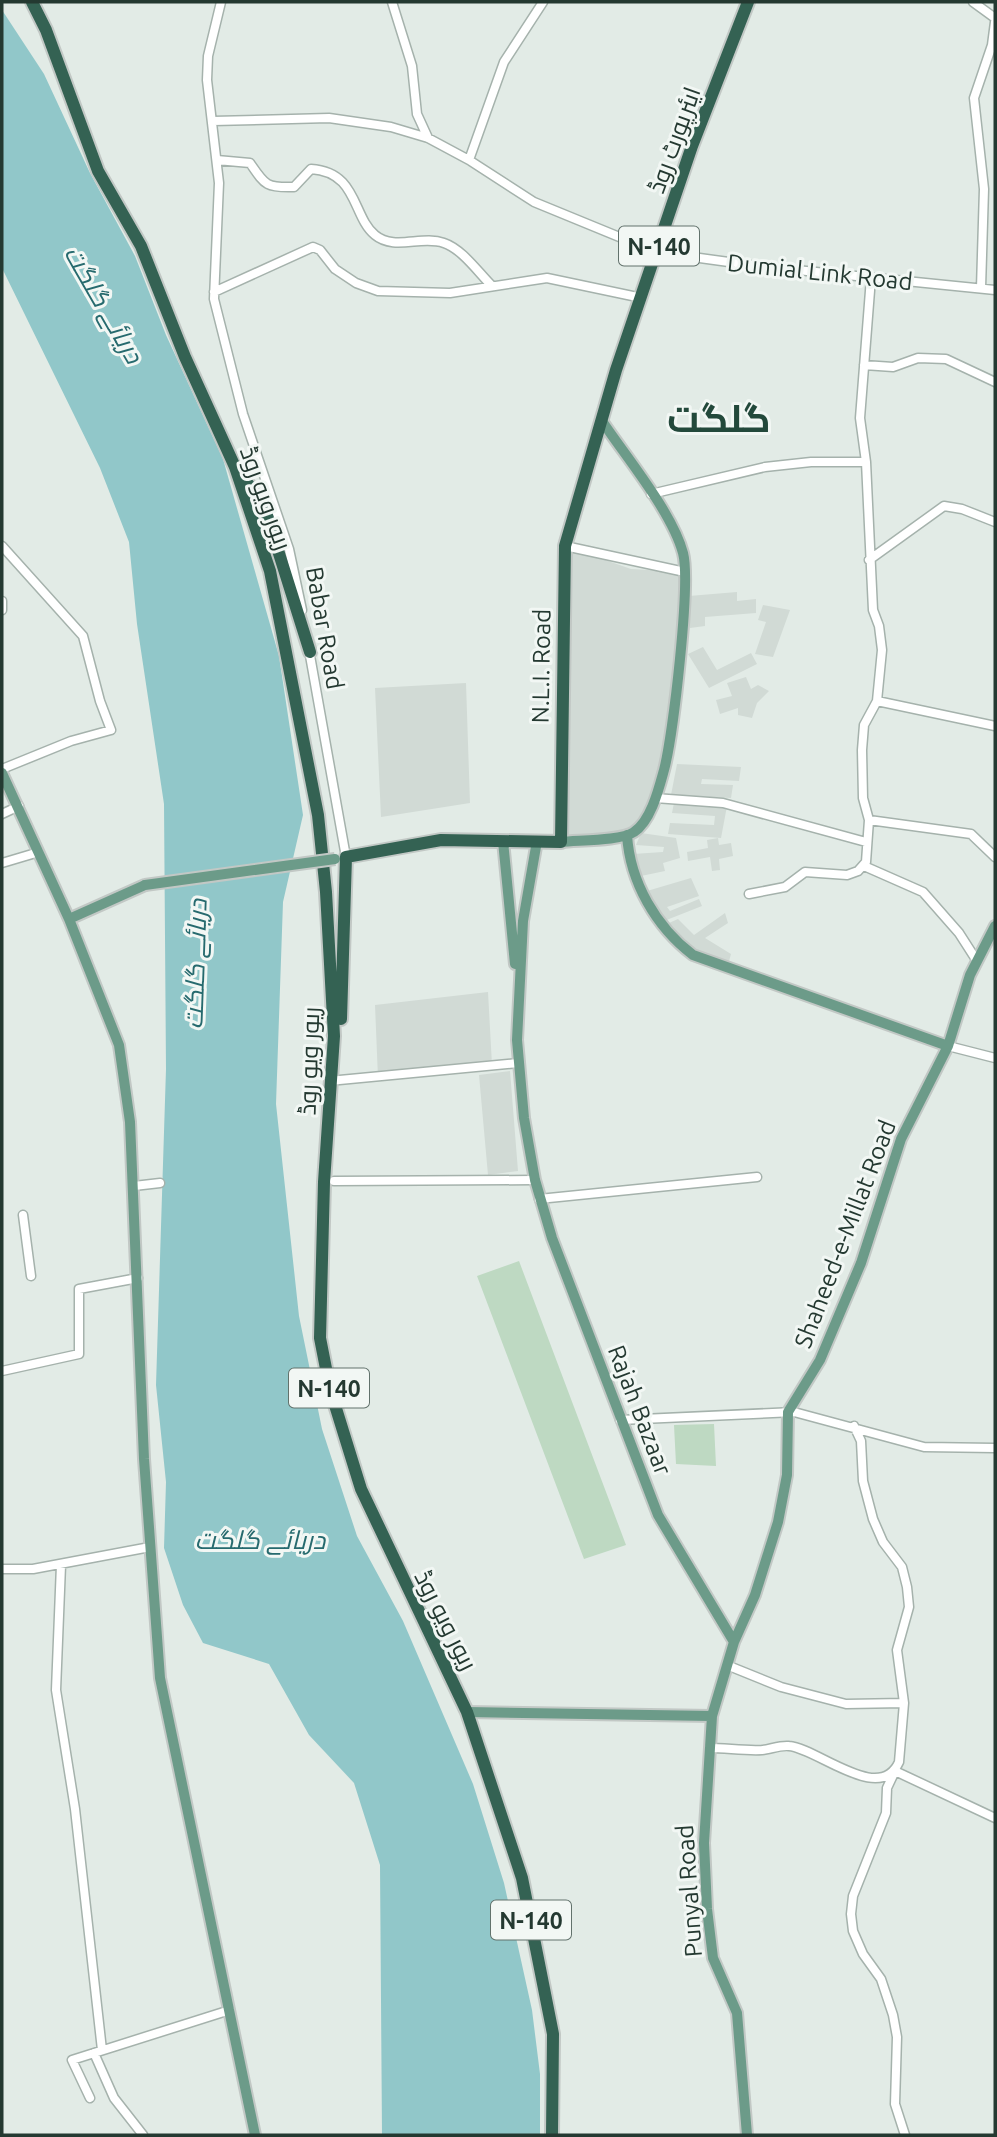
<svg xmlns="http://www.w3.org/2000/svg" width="997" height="2137" font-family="Ubuntu,Cairo,sans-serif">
<rect width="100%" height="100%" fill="#e2ebe6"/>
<!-- built -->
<path fill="#d1dad5" d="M565,546l66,23 54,3 -7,84 -23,142 -22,35 -72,9z
M737,592v9l19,-2v14l-51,4v9l-15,2 -1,-32z
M763,605l27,5 -17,47 -18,-3 11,-32 -8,-2z
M703,647l14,23 34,-17 6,11 -48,24 -21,-34z
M746,677l5,12 7,-4 11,6 -12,12 -5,15 -14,-3v-7l-18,6 -4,-14 16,-4 -5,-13z
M466,683l4,120 -89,14 -6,-129z
M677,764l64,3 -2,14 -37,-2 -1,5 32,1 -2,13 -60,-3z
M674,803l53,3 -6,32 -53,-4 2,-11 44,2 1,-9 -43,-3z
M641,833l35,5 4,20 -17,5 2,8 -24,5 -8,-22 30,-2 1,-5 -28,-2z
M718,838l1,7 12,-2 2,13 -14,3 1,11 -8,1 -2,-14 -22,4 -1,-9 21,-4 -1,-8z
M691,878l8,18 -32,11 3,4 29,-12 3,7 -38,15 -17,-30z
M725,913l3,10 -23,15 26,16 -3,11 -40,-20 -19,-22 9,-4 16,16z
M488,992l4,73 -114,13 -3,-73z
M510,1071l8,100 -30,4 -9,-100z"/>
<!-- green -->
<path fill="#bed9c2" d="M519,1261l107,284 -42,14 -107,-283z
M714,1424l2,42 -40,-2 -2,-39z"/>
<!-- water -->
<path fill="#91c7c9" d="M2,10l42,64 46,99 45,83 31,79 57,124 56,197 24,159 -20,87 -7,202 23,212 23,113 35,107 46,85 70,163 31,99 28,127 8,64v61h-158l-2,-270 -26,-82 -45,-48 -40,-71 -66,-21 -20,-38 -19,-57 2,-66 -10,-97 10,-316 -2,-265 -27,-180 -8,-82 -29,-74 -98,-200z"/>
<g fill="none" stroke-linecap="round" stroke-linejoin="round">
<!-- minor casing -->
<g stroke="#a5b2ac" stroke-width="11">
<path id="minor" d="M221,2l-13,54 -1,24 12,103 -5,116 29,115 46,135 13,61
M392,2l20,64 5,48 11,24
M973,2l22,16
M213,121l116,-3 62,9 37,11 41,22 65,42 122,50 102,14 237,24
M217,160l33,3c15,22 16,25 44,24l17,-18c47,3 41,47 64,66 19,16 47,0 69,8 18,6 34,29 48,43
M469,160l35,-98 39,-60
M981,288l3,-99 -10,-91 18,-53 3,-23
M214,292l99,-45 7,3 15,19 21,14 22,8 72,2 97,-15 95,20
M864,365l29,2 25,-9 28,1 49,23
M651,494l114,-27 46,-5h55
M2,546l81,90 17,65 11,29 -40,11 -69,28
M565,546l120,26
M869,560l75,-54 18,3 33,13
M2,601v9
M309,650l37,207
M877,701l118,25
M655,798l68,5 143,39
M2,814l17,-8
M869,820l102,14 24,23
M2,863l37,-11
M864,866l59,26 36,41 18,28
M749,894l36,-7 20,-15 42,3 11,-4 8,-9 3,-42 -6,-22 -1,-48 2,-25 13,-24 5,-51 -3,-24 -6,-16 -7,-148 -6,-44 11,-140
M948,1046l47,12
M329,1081l189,-18
M334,1181l201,-1
M134,1186l26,-3
M539,1199l218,-22
M23,1215l8,61
M2,1371l77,-17v-65l59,-11
M620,1420l174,-8 130,35 71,1
M61,1565l-5,125 19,119 27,241
M2,1569h31l117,-22
M729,1666l52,21 65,17 58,-1
M709,1748c17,0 36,3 53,2 9,-1 18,-5 27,-4 28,2 91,59 110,16l5,-59 -7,-53 12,-43 -2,-20 -5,-20 -19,-25 -10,-23 -10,-38 -2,-40 -7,-15
M94,2053l20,45 29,37
M90,2098l-18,-38 158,-50
M905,2135l-10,-31 2,-67 -4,-22 -12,-36 -18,-25 -10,-23 -2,-17 2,-18 33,-83 1,-25 8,-17 100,47"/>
</g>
<!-- major casing -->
<g stroke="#c2c8c5" stroke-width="14">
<path id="major" d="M2,773l67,146 50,126 11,77 14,337 16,219 95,457
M627,835c3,47 29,92 66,120l255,91
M503,841l12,123
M537,841l-14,80 -6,119 7,78 11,62 17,58 106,277 76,127
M561,842c17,-2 60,-1 73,-10 17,-11 25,-44 30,-62 9,-34 27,-187 19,-217 -11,-41 -57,-96 -81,-132
M69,919l76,-34
M467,1712l245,4
M747,2135l-10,-122 -24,-55 -6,-49 -3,-66 8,-127 22,-74 21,-47 23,-73 9,-47 1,-63 32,-52 41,-97 40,-124 47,-93 22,-71 25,-49"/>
</g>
<!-- highway casing -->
<g stroke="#c2c8c5" stroke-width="16">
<path id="highway" d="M32,2l14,28 52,141 43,75 44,111 50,110 35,104 48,244 8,77 8,144 -10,146 -4,156 10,51 31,100 106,223 55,166 31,156 -1,101
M242,475l23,34 45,143
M341,1019l5,-162 95,-17 120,2 4,-296 51,-176 76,-224 56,-144"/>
</g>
<!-- minor -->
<use href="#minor" stroke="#fff" stroke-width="8"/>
<!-- major -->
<use href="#major" stroke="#6c9b89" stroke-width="10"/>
<!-- highway -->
<use href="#highway" stroke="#346253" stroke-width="12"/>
<!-- major-bridge casing -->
<g stroke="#c2c8c5" stroke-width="14" stroke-linecap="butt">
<path id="major-bridge" d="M145,885l190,-26"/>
</g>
<!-- major-bridge -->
<use href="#major-bridge" stroke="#6c9b89" stroke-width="10"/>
</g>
<g text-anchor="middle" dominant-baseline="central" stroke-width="6" stroke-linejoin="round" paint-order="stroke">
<!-- shield labels -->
<g fill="#f2f7f4" stroke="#62726c" stroke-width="2">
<rect x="619" y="226.5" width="80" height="39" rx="5"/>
<rect x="289" y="1368.5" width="80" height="39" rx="5"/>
<rect x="491" y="1900.5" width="80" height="39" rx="5"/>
</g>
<g font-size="23" font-weight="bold" fill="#243931">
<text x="659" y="246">N-140</text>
<text x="329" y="1388">N-140</text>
<text x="531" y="1920">N-140</text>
</g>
<!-- street labels -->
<g font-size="24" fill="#243931" stroke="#f2f7f4">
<text transform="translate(674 140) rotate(-70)">ایئرپورٹ روڈ</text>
<text transform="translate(820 272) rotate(6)">Dumial Link Road</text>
<text transform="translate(266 498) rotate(70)">ریور ویو روڈ</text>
<text transform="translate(325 628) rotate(80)">Babar Road</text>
<text transform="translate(541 666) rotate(-89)">N.L.I. Road</text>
<text transform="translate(309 1061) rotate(-88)">ریور ویو روڈ</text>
<text transform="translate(845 1234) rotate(-69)">Shaheed-e-Millat Road</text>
<text transform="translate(640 1410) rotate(69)">Rajah Bazaar</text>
<text transform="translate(446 1620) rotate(63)">ریور ویو روڈ</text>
<text transform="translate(689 1891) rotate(-94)">Punyal Road</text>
</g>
<!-- water labels -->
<g font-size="26" font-style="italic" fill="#266a6e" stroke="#f2f7f4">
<text transform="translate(104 304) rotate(60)">دریائے گلگت</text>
<text transform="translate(195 964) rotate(-88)">دریائے گلگت</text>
<text x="260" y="1539">دریائے گلگت</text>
</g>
<!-- town labels -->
<g font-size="38" font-weight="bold" fill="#23493b" stroke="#f2f7f4">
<text x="719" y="418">گلگت</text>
</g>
</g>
<!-- border -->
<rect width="997" height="2137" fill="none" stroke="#243931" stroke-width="7"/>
</svg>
